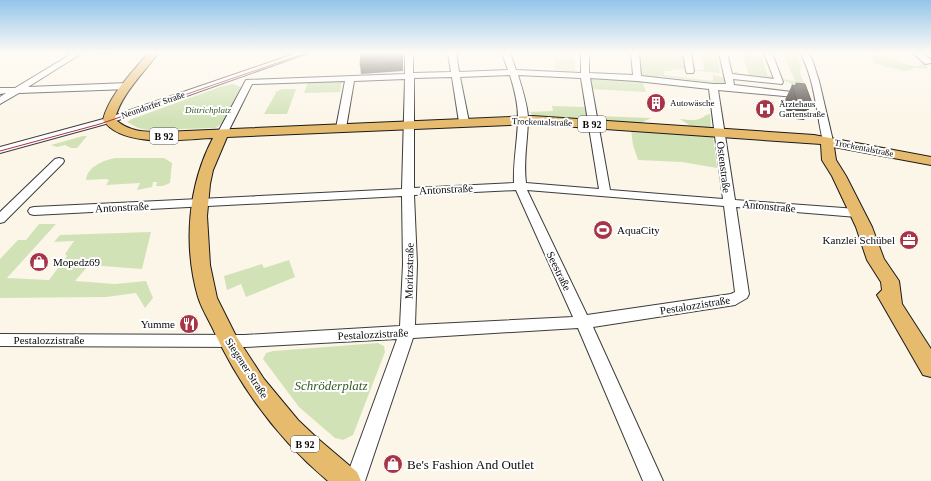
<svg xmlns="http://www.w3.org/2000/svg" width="931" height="481" font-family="Georgia,serif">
<rect width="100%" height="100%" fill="#fcf6e9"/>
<!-- green -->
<path fill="#d2e2b7" d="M638,53h47l1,15 -7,2 -14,-2 7,2v1h-8v4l49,6v-5h-3l4,-1 11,3v4l-3,2h-8v-1l-55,-7v3l-19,-4z
M702,53h15l3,20 5,1 -32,-4h11z
M742,53h9l1,2 9,1 7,20h4l1,3 -38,-3 -1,-4h3l1,2 11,1z
M783,53l14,1 4,12 -1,7 5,13 -9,4 -2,-4 -4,-1 2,-1 -10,-4 -2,-3 3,2 12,2z
M870,53l47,14 7,-4 4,4 -1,2 -12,-1 -9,3 -19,-4 -13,-4z
M590,79l52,1 4,12 -55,-3z
M342,81l-2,11 -36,1 4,-11z
M233,84l8,3 -1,2 -19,35 -5,4 -69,2 -9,-2 -11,-6 5,-3 88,-32z
M282,89h14l-9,25h-23l12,-21 -1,-1z
M552,106l33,1 2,13 -55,-4 -1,-3 -3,-1 25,-1z
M710,114l1,14 -19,-1 -12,-8c9,1 19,3 26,-4z
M597,116l54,2 -12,6 -41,-4z
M631,130l82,6 4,32 -35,-6 -44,-2 -5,-15z
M83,136h4l-10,12h-6l-6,-3 -8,2 -6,-2z
M115,158h49l8,5 -2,20 -7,3h-7l1,-4h-4l-1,5 -15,3 3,-7 -34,2 3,-5 -3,-1 -20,1c1,-13 18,-20 29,-22z
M39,224h17l-49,54 42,2 18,-24 -2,-2 9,-13 -20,1 6,-7 91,-3 -9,37 -53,-4 -14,16 40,3 31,-3 7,17 -8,10 -9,-15 -30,4 -106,1v-39l18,-19h8z
M289,260l6,17 -49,20 -5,-13 -14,6 -3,-14 38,-12 2,4z
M378,343l6,3 1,6 -32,83 -10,5 -8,-2 -36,-31 -36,-48 3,-6 7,-2z"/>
<!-- pitch -->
<path fill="#e2eac8" d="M555,53l20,1v17l-21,-1z"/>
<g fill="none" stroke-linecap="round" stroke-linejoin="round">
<!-- minor casing -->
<g stroke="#3c3c3c" stroke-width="2">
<path id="minor" d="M73,53h9l-54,34 100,-4 4,3 -4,3 -109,4 -19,11v-7l6,-4 -6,1v-6h15z
M297,53h11l-195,69 -113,31v-6l107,-29z
M405,53h8v20l38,-1 -3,-19h8l3,19 49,-2 -6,-17h8l6,17 65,3v-20h8v20l44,2 -2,-22h8l2,23 72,8h13l-7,-31h8l5,21 42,5 -10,-26h8l11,29 -1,2 -49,-5 1,6 58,7 3,1 1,2 -1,2 -77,-7 17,110 122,9 4,1 2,3 -2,3 -4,1 -121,-10 13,87 -2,4 -12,7 -142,22 70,154h-20l-65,-153 -165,10 -48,143h-20l52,-142 -152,8 -245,-1v-12l245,1 155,-9 3,-62 -1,-68 -368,19 -4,-1 -2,-3 2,-3 4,-1 368,-18 3,-110 -51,2 -8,47 -5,3 -5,-3 9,-47 -93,3 -26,52h-8l-1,-2 29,-54 159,-6zM510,75c4,13 8,28 8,42 0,22 -5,44 -4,66l-100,5v-110l38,-1 7,45 5,3 5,-3 -9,-45zM518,75l63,3 18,111 -73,-6c-3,-22 2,-44 2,-66 -1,-14 -6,-29 -10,-42zM590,78l47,3 72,8 14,110 -113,-9zM516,190l57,127 -158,8 2,-61 -3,-69zM527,190l197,16 11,86 -4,2 -144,21z
M683,53h8l3,18 -1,2h-6l-1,-2z
M800,53h8l4,6 7,22 14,60 -1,2h-8l-1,-2c-7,-29 -8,-62 -23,-88z
M913,53h9l9,7v3l-6,1z
M59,158l4,1 1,2 -1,2 -59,59 -4,1v-11l55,-53z"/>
</g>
<!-- major casing -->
<g stroke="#1a1a1a" stroke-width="2">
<path id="major" d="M148,53h10c-14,20 -37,41 -43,66 13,13 31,13 48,13l370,-16 281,19 117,22v8l-97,-18 2,13 10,16 26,51 12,32 15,22 3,23 29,45v28l-8,-2 -46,-80 5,-5 -1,-8 -14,-22 -11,-33 -24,-51 -10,-16 -1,-16 -288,-20 -306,13 -14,33 -3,14 -3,32 3,49 7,33 19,38 28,43 34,41 19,18 40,34 4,9h-33c-50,-42 -89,-95 -116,-154 -5,-10 -11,-20 -14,-30 -15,-52 -10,-112 15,-159 -30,1 -90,11 -110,-18 6,-25 29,-47 45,-67z"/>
</g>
<!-- minor -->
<use href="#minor" fill="#fff" fill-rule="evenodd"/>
<!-- major -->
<use href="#major" fill="#e7bb6e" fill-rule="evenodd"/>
<!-- tram -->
<path stroke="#a73447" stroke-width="1" d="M0,151l100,-27 206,-71"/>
</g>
<!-- wall -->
<path fill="#46403d" d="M94,53h17l-1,1h-15z
M403,53v18l-42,3 -1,-9z
M796,83l16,20 -8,17 -16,-2 -4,-16 8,-17 3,1z"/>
<!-- shaded-wall -->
<path fill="#393432" d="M402,53h1v18l-1,-9z"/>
<!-- building -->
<path fill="#514a47" stroke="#393432" d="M361,53h41v9l-42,3z
M796,83l9,1 7,19 -15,-2 -5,-16 5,1z"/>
<!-- sky -->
<linearGradient id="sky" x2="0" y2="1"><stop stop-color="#93c5ea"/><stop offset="0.44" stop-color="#fefbf5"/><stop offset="1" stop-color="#fefbf5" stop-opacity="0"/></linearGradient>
<rect width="931" height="120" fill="url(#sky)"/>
<!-- icons -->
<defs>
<g id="building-disc" transform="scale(1)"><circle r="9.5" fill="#a73447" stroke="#fff"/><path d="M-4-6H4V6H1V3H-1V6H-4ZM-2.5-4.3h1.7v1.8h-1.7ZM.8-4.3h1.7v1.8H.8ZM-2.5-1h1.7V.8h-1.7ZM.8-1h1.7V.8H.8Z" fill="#fff"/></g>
<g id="hospital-disc" transform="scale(1)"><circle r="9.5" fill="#a73447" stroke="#fff"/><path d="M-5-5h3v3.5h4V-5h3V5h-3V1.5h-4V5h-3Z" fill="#fff"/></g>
<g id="stadium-disc" transform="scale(1)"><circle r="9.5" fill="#a73447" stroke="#fff"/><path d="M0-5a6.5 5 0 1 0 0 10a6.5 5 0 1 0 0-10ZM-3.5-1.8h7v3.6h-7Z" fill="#fff"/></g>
<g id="office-disc" transform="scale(1)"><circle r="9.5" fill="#a73447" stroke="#fff"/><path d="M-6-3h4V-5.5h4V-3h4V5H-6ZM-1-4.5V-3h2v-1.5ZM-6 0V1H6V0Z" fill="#fff"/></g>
<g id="shop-disc" transform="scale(1)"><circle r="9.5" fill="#a73447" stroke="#fff"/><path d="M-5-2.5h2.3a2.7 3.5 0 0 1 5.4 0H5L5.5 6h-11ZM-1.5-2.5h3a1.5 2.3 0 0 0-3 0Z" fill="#fff"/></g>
<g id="restaurant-disc" transform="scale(1)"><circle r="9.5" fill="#a73447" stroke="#fff"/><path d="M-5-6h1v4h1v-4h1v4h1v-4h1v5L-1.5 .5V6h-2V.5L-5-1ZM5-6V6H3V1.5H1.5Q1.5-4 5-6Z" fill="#fff"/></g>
</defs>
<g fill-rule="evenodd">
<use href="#building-disc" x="656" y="103"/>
<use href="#hospital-disc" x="765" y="109"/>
<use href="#stadium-disc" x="603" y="230"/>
<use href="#office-disc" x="909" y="240"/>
<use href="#shop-disc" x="39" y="262"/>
<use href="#restaurant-disc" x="189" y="324"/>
<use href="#shop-disc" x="393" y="464"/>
</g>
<g text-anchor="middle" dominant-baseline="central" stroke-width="4" stroke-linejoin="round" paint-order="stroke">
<!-- far-poi labels -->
<g font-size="9" fill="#090909" stroke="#fff" text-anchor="start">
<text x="670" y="103">Autowäsche</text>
<text x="779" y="104">Ärztehaus<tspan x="779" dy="10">Gartenstraße</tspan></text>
</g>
<!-- far-street labels -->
<g font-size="9" fill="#090909" stroke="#fff">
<text transform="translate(153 105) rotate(-19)">Neundorfer Straße</text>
<text transform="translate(542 122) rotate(2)">Trockentalstraße</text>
<text transform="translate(864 148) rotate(11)">Trockentalstraße</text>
</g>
<!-- far-park labels -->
<g font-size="9" font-style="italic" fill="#355823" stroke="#fff">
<text x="208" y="110">Dittrichplatz</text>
</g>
<!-- shield labels -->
<g fill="#fff" stroke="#535353" stroke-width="1">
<rect x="578" y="116" width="28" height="16" rx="3"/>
<rect x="150" y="128" width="28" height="16" rx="3"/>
<rect x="291" y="436" width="28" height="16" rx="3"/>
</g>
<g font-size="10" font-weight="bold" fill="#090909">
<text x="592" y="124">B 92</text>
<text x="164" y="136">B 92</text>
<text x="305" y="444">B 92</text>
</g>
<!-- street labels -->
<g font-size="11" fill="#090909" stroke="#fff">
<text transform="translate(724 167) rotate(83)">Ostenstraße</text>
<text transform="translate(446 189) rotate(-3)">Antonstraße</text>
<text transform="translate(769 206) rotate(5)">Antonstraße</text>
<text transform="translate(122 207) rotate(-3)">Antonstraße</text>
<text transform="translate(409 271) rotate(-89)">Moritzstraße</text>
<text transform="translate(559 271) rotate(64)">Seestraße</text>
<text transform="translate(695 305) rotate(-9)">Pestalozzistraße</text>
<text transform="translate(373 334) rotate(-3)">Pestalozzistraße</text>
<text x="49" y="340">Pestalozzistraße</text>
<text transform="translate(247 368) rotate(57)">Siegener Straße</text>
</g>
<!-- poi labels -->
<g font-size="11" fill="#090909" stroke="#fff" text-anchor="start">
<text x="617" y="230">AquaCity</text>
<text x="895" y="240" text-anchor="end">Kanzlei Schübel</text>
<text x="53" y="262">Mopedz69</text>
<text x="175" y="324" text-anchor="end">Yumme</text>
</g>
<!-- near-park labels -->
<g font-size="13" font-style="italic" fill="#355823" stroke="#fff">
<text x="331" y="385">Schröderplatz</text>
</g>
<!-- near-poi labels -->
<g font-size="13" fill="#090909" stroke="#fff" text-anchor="start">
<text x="407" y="464">Be's Fashion And Outlet</text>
</g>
</g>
</svg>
